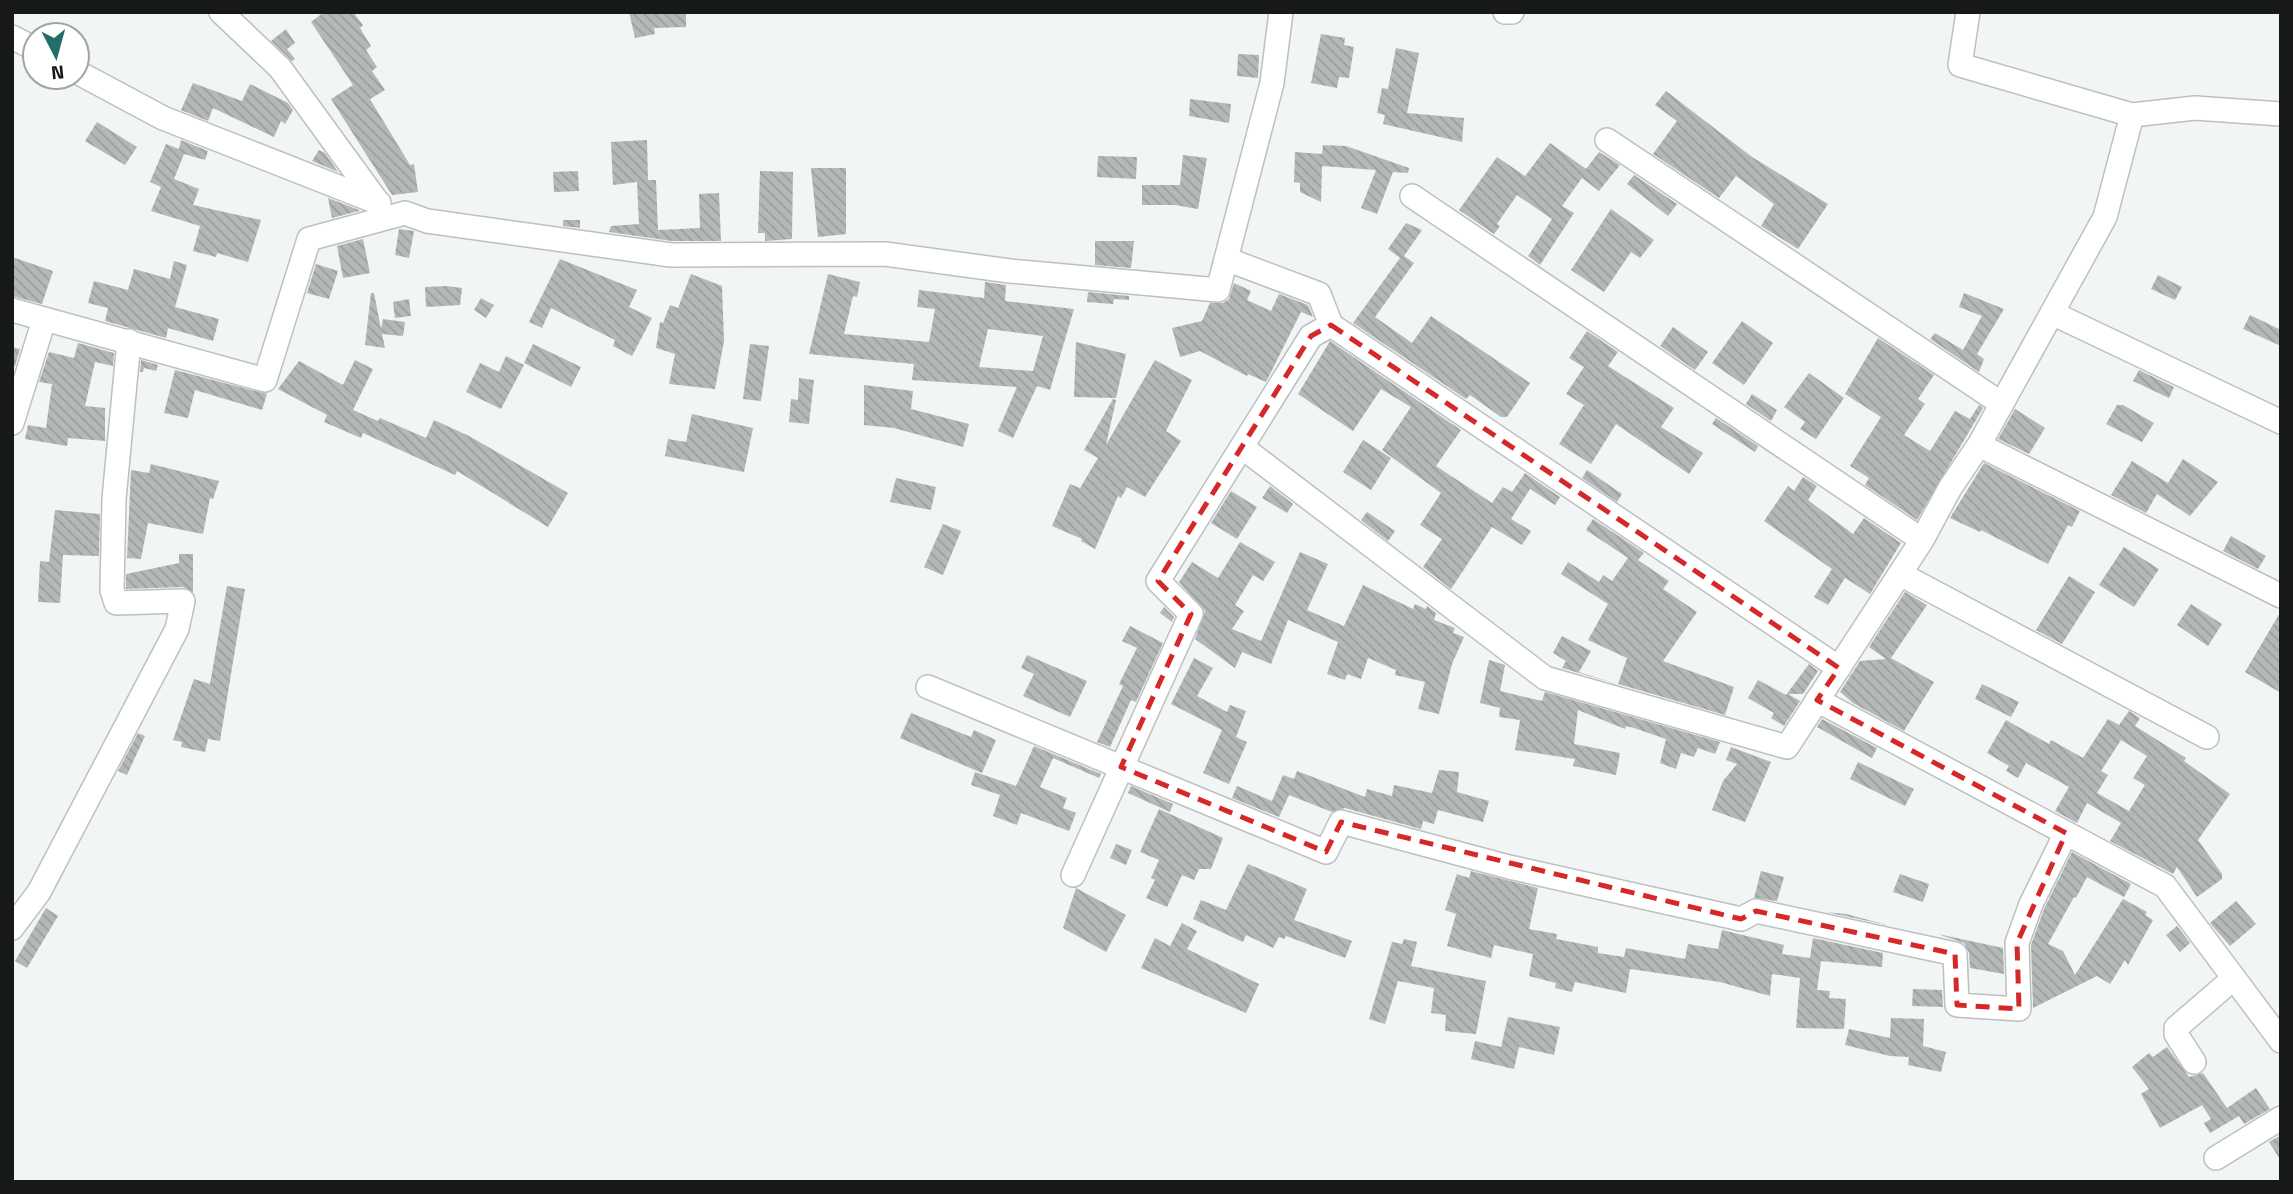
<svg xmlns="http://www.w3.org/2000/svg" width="2293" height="1194" font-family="'Titillium Web',sans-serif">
<defs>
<pattern id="building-back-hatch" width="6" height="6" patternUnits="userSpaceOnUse" patternTransform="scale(1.75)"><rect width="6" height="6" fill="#b4b8b8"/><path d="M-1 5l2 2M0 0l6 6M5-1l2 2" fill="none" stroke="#9a9e9e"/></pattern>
</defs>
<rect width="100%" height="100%" fill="#f1f5f5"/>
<!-- building -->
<path fill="url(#building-back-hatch)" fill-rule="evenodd" d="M324,12h29l10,13 -3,3 11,18 -5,4 11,17 -5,4 13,19 -15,9 40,66 4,-1 4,28 -26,3 -61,-96 22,-14 -42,-63z
M629,12h57v15l-32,1 1,6 -20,4z
M286,29l9,14 -8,6 8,10 -3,2 -21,-20z
M1321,34l24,4 -1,7 10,2 -5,31 -10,-1 -2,11 -26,-5z
M1396,48l23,5 -12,60 57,5 -2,24 -79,-18 2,-9 -8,-2 5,-25 6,1z
M1238,54l21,1 -1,23 -21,-2z
M193,83l49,18 8,-17 38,19 5,7 -8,14 -4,-3 -7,16 -61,-29 -5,13 -27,-11z
M1666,91l86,66 76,47 -30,45 -37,-23 13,-22 -38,-28 -17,22 -66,-44 24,-33 -22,-16z
M1190,99l41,5 -2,19 -40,-7z
M97,122l40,25 -12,18 -40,-24z
M181,140l27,11 -3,9 -21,-6 -10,25 25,10 -6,16 68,15 -13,42 -31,-9 -1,4 -23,-6 7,-25 -49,-15 10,-24 -11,-5 16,-38 13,5z
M647,140l1,40h8l2,50 42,-2 -1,-34 20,-1 2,48h-49l-63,-9 2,-6 28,-2 -2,-42 -24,3 -2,-43z
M1550,143l36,26 13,-17 21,13 -21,26 -17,-13 -20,28 12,7 -34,52 -12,-9 24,-37 -35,-24 -20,29 3,2 -6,8 -35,-24 38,-53 28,19z
M1323,145l23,1 63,22 -1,5 -15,-1 -16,42 -16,-6 15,-38 -54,-4 -1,36 -21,-10v-9l-6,-1 1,-30 27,2z
M319,150l6,3 13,19 -26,-11z
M1183,155l24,3 -9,51 -23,-4h-33v-20h38z
M1098,156l39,1 -1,22 -39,-2z
M811,168h35v66l-28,3z
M578,171l1,20 -25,1 -1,-20z
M760,171l33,1 -1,67 -27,2v-8h-7z
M1634,175l43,29 -9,12 -41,-32z
M328,198l31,12v1l-27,7z
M1611,209l43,31 -14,18 -9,-6 -27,40 -33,-22z
M563,220h17v8l-17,-2z
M1406,223l16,7 -18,26 10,7 -39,54 37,26 19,-27 99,67 -23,34h-6l-31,-22 -4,4 -113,-76 47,-65 -12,-9z
M399,229l15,2 -5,27 -14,-3z
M363,239l7,34 -27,5 -6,-32z
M1095,241h39l-3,27 -36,-3z
M12,257l41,14 -11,33 -30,-8z
M560,259l77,31 -8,17 23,11 -20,38 -19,-10 2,-6 -64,-32 -9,20 -13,-6z
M174,261l13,4 -12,42 44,12 -6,22 -45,-13 -2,10 -61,-17 3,-13 -20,-5 6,-22 34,9 6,-21 36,10z
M316,264l22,7 -9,28 -22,-6z
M691,274l31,12 2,55 -9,48 -46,-5 6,-30 -19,-6 4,-26 3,1 7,-18 8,3z
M828,274l32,8 -3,15 -4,-1 -9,38 85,8 6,-33 -18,-2 2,-17 65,8 1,-16 21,3 -1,16 69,8 -24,81 -13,-4 -24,52 -15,-7 19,-44 -105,-7 2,-16 -105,-10zM988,329l55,7 -10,35 -54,-4z
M2158,275l24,12 -7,13 -24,-11z
M1234,283l17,8 -4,9 24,11 8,-17 29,11 5,12 -12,-5 -35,70 -18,-8 -1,2 -47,-25 -20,6 -8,-29 30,-7 8,-18h13l6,-4z
M446,286l16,2 -2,17 -34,2 -1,-20z
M1088,292l41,4v4l-15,-1 -1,5 -26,-2z
M371,293h3l7,36 2,-10 22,3 -2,14 -21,-2 3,14 -20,-3z
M1964,293l40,16 -27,45 7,5 -5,13 -49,-33 5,-6 28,17 19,-34 -23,-9z
M481,298l13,7 -8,13 -12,-8z
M409,299l2,17 -16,2 -2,-16z
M2250,315l31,15v16l-38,-17z
M1742,321l31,22 -29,42 -32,-22z
M1673,327l35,25 -13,18 -35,-24z
M1587,331l31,21 -10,14 66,42 -13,19 42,26 -14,21 -73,-50 -25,40 -32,-20 25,-39 -18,-11 18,-27 -15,-9z
M1878,338l56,37 -16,24 7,5 -21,31 26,16 25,-40 15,8 9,-14 4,3 -66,112 -52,-35 4,-7 -19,-12 31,-49 -36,-23z
M1330,341l131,89 -25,36 56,37 11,-16 9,5 13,-19 35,24 -5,8 -25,-16 -19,30 20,12 -9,14 -30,-18 -41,62 -28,-22 19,-28 -22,-14 21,-32 -59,-43 29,-43 -30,-18 -28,42 -55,-37z
M1076,342l50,12 -10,44 -42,-1z
M78,343l36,10 -1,13 -18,-4 -10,44 20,2v33l-37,-3 -1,8 -42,-7 3,-14 18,3 6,-44 -13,-2 10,-30 25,6z
M533,344l48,23 -10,20 -47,-24z
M750,344l19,2 -8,55 -18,-2z
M12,347l8,2 -5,17h-3z
M506,356l18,9 -23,44 -35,-17 14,-29 19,9z
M141,360l17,5 -2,6 -12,-3 -1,4h-3z
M355,360l18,9 -20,41 25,11 2,-3 46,20 8,-18 35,16 99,57 -20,34 -91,-56 -2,4 -92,-42 -2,5 -37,-16 3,-7 -49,-26 21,-28 44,24z
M1155,360l37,20 -26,51 15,10 -36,56 -18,-10 -6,11 -3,-2 -23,53 -14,-8 1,-2 -30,-13 18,-42 10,4 18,-30 -14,-8 29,-51 3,1 -10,45z
M175,370l92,24 -5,16 -67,-20 -7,28 -24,-5z
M2139,370l35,17 -5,11 -36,-17z
M1809,373l35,25 -28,41 -16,-10 5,-7 -21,-15z
M799,378l15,2 -5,44 -20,-2 2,-23 7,1z
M864,385l49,6 -2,18 58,15 -6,23 -69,-19 -30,-3z
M1752,394l25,16 -6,11 -25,-17z
M2117,405h6l31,18 -12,19 -36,-18z
M2015,409l30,19 -16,26 -31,-15z
M692,414l61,14 -9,44 -79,-16 3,-17 18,3z
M1716,418l42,28 -3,6 -43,-28z
M1363,440l28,18 -20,32 -28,-18z
M2183,459l35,23 -28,34 -33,-22 -11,19 -35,-18 21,-34 36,22z
M1984,463l96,48 -8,16 -4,-2 -20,39 -67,-34 -1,2 -30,-14z
M151,464l68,17 -6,18 -3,-1 -7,36 -55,-11 -7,36 -14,-1 4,-88 18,3z
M1587,470l35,24 -5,8 -35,-24z
M1803,477l14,9 -9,14 45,34 11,-16 37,25 -31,51 -25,-16 -17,27 -14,-8 18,-28 -68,-48 24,-35 6,5z
M896,478l40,9 -5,23 -41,-8z
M1270,486l23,18 -6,9 -25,-15z
M1231,491l26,16 -20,32 -26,-16z
M55,510l45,4 -1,42 -36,-1 -3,48 -22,-1 2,-41 9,1z
M1367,512l28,19 -7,10 -27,-21z
M1593,519l51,34 -6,7 31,21 -6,8 34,23 -34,49 71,26 -9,28 -107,-31 9,-26 -39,-18 20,-36 -47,-30 7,-12 31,20 4,-7 9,6 16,-23 -42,-28z
M943,524l18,7 -18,44 -19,-8z
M2231,536l35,20 -8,13 -35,-18z
M1240,542l35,20 -12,19 -10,-6 -18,30 9,6 -12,18 29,12 39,-89 28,12 -21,46 37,16 19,-41 50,24 2,-5 11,5 1,-3 9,7 -2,7 21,8 -2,5 11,4 -12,27 -13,50 -21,-5 7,-27 -30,-7 1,-5 -28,-12 -7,21 -14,-5 -2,6 -18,-6 11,-32 -50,-22 -17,44 -29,-12 -7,16 -40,-29 10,-28 -26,-29 13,-20 26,16z
M2124,547l35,22 -25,38 -35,-22z
M179,554h14v38l-10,-5 -57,2v-15l53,-11z
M2069,576l26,16 -33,52 -26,-14z
M227,586l18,3 -25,152 -12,-2 -3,13 -24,-5 1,-5 -9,-2 21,-61 16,5z
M1905,592l22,13 -36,53 43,24 -30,49 -51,-28 -13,-11 20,-31 26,-2 -17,-12z
M2191,604l31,20 -14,22 -31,-21z
M1164,607l10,10 -2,5 -12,-9z
M2281,611v82l-36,-21z
M1130,626l33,17 -27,59 -5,-2 -21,47 -13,-5 26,-56 -4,-2 18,-36 -15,-7z
M1562,636l29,15 -12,21 38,12 -55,-16 4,-7 -13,-8z
M1027,655l60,26 -17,36 -47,-21 11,-22 -13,-6z
M1194,658l19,10 -16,28 30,16 3,-7 16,6 -10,26 11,5 -18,42 -26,-11 19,-43 -51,-26z
M1489,660l16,5 -5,26 42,10 3,-9 175,50 -5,12 -17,-6 -4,9 -13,-4 -5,16 -16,-6 6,-24 -32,-11 -8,-2 -1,3 -47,-19 -4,34 46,9 -4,22 -43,-9 2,-7 -60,-9 5,-30 -21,-3 1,-9 -20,-5z
M1809,664l9,7 -15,23h-15l12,7 -16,25 -13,-8 3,-5 -26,-15 10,-18 28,15z
M1982,684l37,18 -8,15 -36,-18z
M2129,711l11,7 -5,8 51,32 -2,3 46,33 -32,46 24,34v5l-25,18 -20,-30 -4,7 -63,-33 11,-18 -34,-20 -10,20 -22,-12 14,-24 -43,-24 -8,15 -12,-7 3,-5 -22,-13 19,-33 43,24 2,-4 32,18 25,-39 11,6zM2121,740l26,16 -14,22 12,7 -16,26 -32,-18 11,-18 -7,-4z
M911,713l60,24 3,-7 22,10 -14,33 -82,-35z
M1822,719l55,29 -5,10 -55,-31z
M138,733l7,3 -18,39 -9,-4z
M1034,746l67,28 -2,4 -46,-20 -13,29 27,11 -4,10 13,5 -7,18 -48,-18 -4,12 -24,-9 7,-21 -29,-10 4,-13 41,14z
M1731,747l40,15 -26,60 -33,-12 11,-29 14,-17 -11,-4z
M1858,762l56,27 -9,17 -55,-27z
M1439,770l20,2 -2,20 32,9 -6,21 -45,-12 -4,14 -11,-3 -2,8 -76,-21 -13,4 -43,-17 -10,22 -47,-19 5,-12 35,15 11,-26 11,4 3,-8 68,26 2,-8 25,7 2,-11 38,8z
M1131,786l42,18 -3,8 -42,-19z
M1159,809l64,29 -12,31h-12l-5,11 -12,-5 -15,32 -21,-9 9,-18 -4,-2 8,-18 -19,-8z
M1116,844l16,6 -6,15 -16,-7z
M2072,852l59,32 -7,13 -37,-20 -11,21 -2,-1 -26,47 15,7 12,24 48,-76 24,13 -2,3 8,5 -25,45 -3,-5 -15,24 -13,-8 -64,32 -2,-63 13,-36z
M1248,864l59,25 -13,31 58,21 -7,17 -59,-22 -2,3 -5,-2 -6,11 -27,-13 -3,7 -50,-23 8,-19 25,10z
M1471,871l67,17 -9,41 28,5 -1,5 42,8v6l26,4 2,-9 59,11 3,-15 30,5 4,-19 62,15 -2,9 28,4 3,-20 70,15 -1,14 -61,-6 -4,29 13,1 -1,7 17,1 -2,30 -48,-1 4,-50 -28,-4 -2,22 -50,-14 -90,-13 -4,24 -51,-11 -3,10 -17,-4 1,-5 -27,-7 4,-22 -39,-9 -3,13 -44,-12 9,-32 -11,-4 12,-36 12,4z
M1761,871l23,6 -7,24 -23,-3z
M1900,874l29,10 -6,18 -30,-10z
M1076,888l50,27 -20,37 -43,-24z
M2236,901l20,23 -26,22 -20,-23z
M46,908l12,8 -31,52 -12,-7z
M1826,912l20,2 41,11z
M1182,923l15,8 -10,18 72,35 -13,29 -105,-45 14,-30 15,8z
M2177,926l13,17 -10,9 -14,-17z
M1938,934l65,14 1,26 -34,-6 -1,-15 -5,-10z
M1404,939l13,3 -6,24 75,15 -10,53 -31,-3 1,-16 -15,-2 3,-25 -36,-7 -13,43 -16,-5 23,-77 10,2z
M1913,989l29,1 1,17 -31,-1z
M1508,1017l52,10 -6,28 -35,-8 -5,22 -43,-10 4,-18 26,6z
M1891,1018l33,1 -1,27 23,6 -5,20 -33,-7 1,-8 -19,-1 -45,-11 4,-16 41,9z
M2167,1047l22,30 14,-4 24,35 29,-20 14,21 -26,15 -5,-8 -29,17 -6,-10 7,-4 -9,-14 -42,23 -19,-34 8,-5 -17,-22 17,-14 4,4z
M2281,1135v26l-12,-19z"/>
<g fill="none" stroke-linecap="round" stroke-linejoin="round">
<!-- minor casing -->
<g stroke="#bcc0bf" stroke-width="26">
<path id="minor" d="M221,12l59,56 99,136
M1505,12h7
M1968,12l-8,53 172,50 63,-7 86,6
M12,37l23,12
M77,72l86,46 216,85
M1607,140l395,264
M1412,196l510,344
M1226,259l93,35 12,31 508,343
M12,310l253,70 44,-141 96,-26 22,8 244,34 214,-1 125,17 208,19 54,-207 9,-71
M2052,313l229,109
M12,423l32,-103
M1979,445l302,151
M1242,447l303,231 242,69 135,-207 28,-52 29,-43 126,-228 27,-102
M1900,574l307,163
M928,687l398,165 15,-30 168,45 232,52 15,-8 199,43 2,51 62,4 -2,-66 14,-39 35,-71
M1817,700l348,186 116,155
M1073,875l118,-261 -33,-33 153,-245 20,-11
M12,928l27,-36 138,-263 6,-28 -67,2 -4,-13 2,-91 15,-158
M2194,1062l-18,-28v-6l58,-50
M2216,1158l65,-40"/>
</g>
<!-- minor -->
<use href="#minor" stroke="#fff" stroke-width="23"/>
</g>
<!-- marked area -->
<path fill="none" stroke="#d62828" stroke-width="5" stroke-dasharray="14 9" stroke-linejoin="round" d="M1331,325l508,343 -22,32 249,133 -49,110 2,66 -62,-4 -2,-51 -199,-43 -15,8 -400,-97 -15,30 -205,-85 70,-153 -33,-33 153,-245z"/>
<!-- border -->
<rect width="2293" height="1194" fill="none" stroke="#171919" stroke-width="28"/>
<!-- north arrow -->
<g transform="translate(56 56) rotate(174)"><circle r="33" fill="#ffffff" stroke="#a2a3a3" stroke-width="2"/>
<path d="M0-5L12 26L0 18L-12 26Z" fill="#246e69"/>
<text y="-10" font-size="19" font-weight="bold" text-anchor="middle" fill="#171919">N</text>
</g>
</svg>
